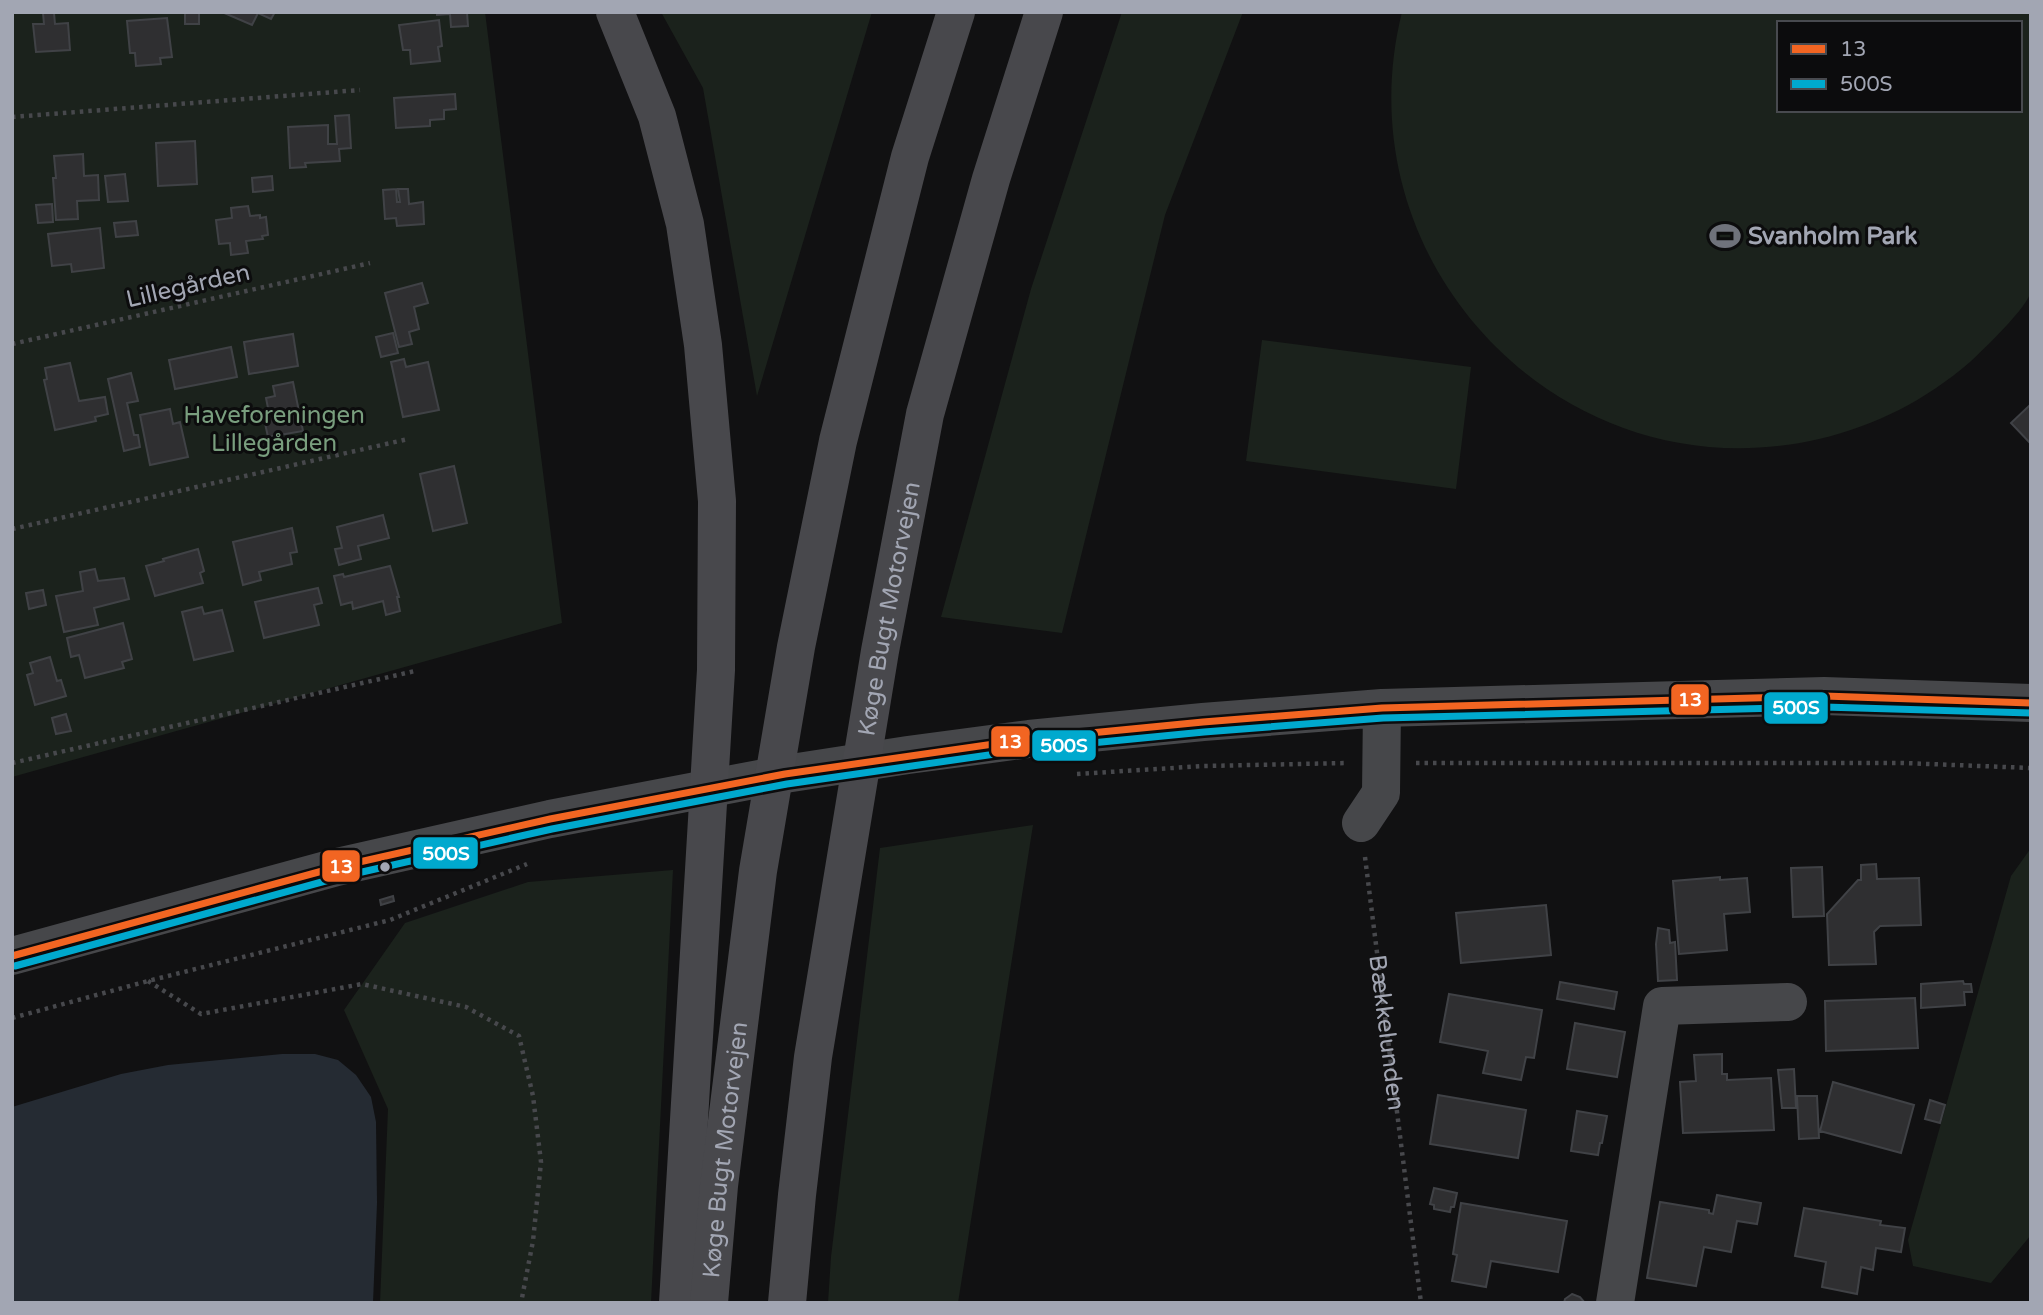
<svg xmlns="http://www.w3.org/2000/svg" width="2043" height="1315" font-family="'Varela Round',sans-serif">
<rect width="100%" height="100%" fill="#111112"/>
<!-- green -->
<path fill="#1b221c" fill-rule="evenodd" d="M12,12h473l77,611 -550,154z
M661,12h211l-115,384 -54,-308z
M1122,12h121l-78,203 -103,418 -121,-16 90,-328z
M1402,12h629c0,66 0,131 0,197 0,19 0,38 0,57 0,7 1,17 0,25 -3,16 -48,59 -61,71 -44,38 -95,64 -151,77 -255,59 -480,-175 -417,-427zM1779,23h241v87h-241z
M1262,340l209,27 -15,122 -210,-28z
M1033,825l-75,478h-130l3,-46 49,-409z
M2031,848v387l-40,48 -78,-17 -5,-26 103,-364z
M673,870l-22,433h-271l8,-194 -44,-99 61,-87 123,-41z"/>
<!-- water -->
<path fill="#252b33" d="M282,1054h33l23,6 18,15 15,22 5,25 1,81 -4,100h-361v-196l109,-33 47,-9z"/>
<!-- building -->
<path fill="#2f2f31" stroke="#404246" stroke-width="2" d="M185,12h14v12h-14z
M222,12h53l-4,7 -13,-6 -6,12z
M437,12h30l1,14 -17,1 -1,-13 -13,1z
M43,13h11l1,11 13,-1 2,27 -34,2 -3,-28h11z
M167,18l5,39 -12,1 1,6 -25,2 -1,-13h-5l-3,-32z
M439,20l3,26 -4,1 2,14 -29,3 -1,-14h-7l-4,-25z
M455,94l1,15 -12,1v9l-14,1v6l-34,2 -2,-30z
M349,115l2,33 -12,1 1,12 -35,2 1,4 -16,1 -2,-41 40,-2v19h9l-2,-28z
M195,141l2,43 -39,2 -2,-43z
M83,154l1,22 14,-1 1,25 -22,1 1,18 -22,1 -3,-42h3l-2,-22z
M125,174l3,27 -20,1 -3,-26z
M272,176l1,14 -20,2 -1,-14z
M396,189l1,13h3l-2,-13h10l1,15 14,-2 1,22 -27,2 -1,-8 -11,1 -2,-29z
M52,204l1,18 -15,1 -2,-18z
M248,206l2,10 10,-1v3l6,-1 2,18 -6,1 1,3 -17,2 2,12 -17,2 -1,-12 -11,1 -3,-24 16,-2 -1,-10z
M136,221l2,14 -22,2 -2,-14z
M100,228l4,40 -32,4 -1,-8 -19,2 -4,-32z
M422,283l6,20 -14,4 5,22 -10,3 3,12 -13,3 -14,-54z
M393,333l5,20 -17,4 -5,-20z
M293,334l5,32 -49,8 -5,-32z
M231,347l6,30 -62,12 -6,-29z
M404,359l2,8 22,-5 11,48 -36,7 -12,-55z
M70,363l9,38 26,-4 3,17 -13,3 1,4 -41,9 -11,-50 3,-1 -2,-11z
M131,373l7,28 -11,2 7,32h4l2,12 -16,4 -16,-72z
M293,382l10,49 -35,6 -5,-23 6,-1 -3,-15 9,-2 -2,-10z
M2031,404v40l-20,-21z
M170,409l3,15 7,-2 8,35 -38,8 -10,-50z
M454,466l13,57 -34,8 -13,-57z
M383,515l6,23 -31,8 3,13 -22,6 -4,-16 7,-1 -5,-21z
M292,528l5,24 -7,1 2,11 -33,8 2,8 -18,5 -10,-43z
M198,549l6,22 -4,2 3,10 -48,13 -9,-30 18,-5 -1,-2z
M390,566l9,31h-2l3,14 -14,4 -3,-14 -30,8 -1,-7 -11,3 -7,-29 9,-2 1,3z
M95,569l3,12 26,-3 5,21 -35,9 4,17 -34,7 -8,-36 27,-5 -3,-19z
M318,588l4,15 -8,2 5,20 -55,13 -9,-36z
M43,590l3,15 -17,4 -3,-16z
M202,607l2,7 18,-4 11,41 -39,9 -12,-48z
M123,623l9,36 -10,3 2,6 -39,10 -6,-23 -8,2 -4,-19z
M50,657l7,24 4,-1 5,16 -31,9 -8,-30 6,-2 -3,-10z
M66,714l5,17 -15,3 -4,-16z
M1876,864l1,15 42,-1 2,47 -41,1 -6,6 2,32 -47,1 -2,-51 31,-34h3v-15z
M1822,867l2,49 -31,1 -2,-49z
M1720,877v3l27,-2 3,34 -26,2 3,36 -48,4 -6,-73z
M393,896l1,5 -13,4 -1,-5z
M1546,905l5,50 -90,8 -5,-50z
M1658,928l11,2 1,13 5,-1 2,38 -19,1 -2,-37z
M1963,981l1,3h7l1,8h-8l1,13 -44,3v-24z
M1560,982l57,10 -3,17 -57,-10z
M1449,994l93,16 -8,48 -8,-1 -5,23 -38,-7 5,-22 -48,-9z
M1915,998l3,50 -92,3 -1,-50z
M1575,1023l50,9 -8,45 -50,-8z
M1722,1054v20h5v6l44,-2 3,52 -91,3 -3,-51 16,-1 -2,-26z
M1794,1069l2,39h-14l-4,-38z
M1833,1082l81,23 -13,48 -81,-22z
M1438,1095l88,15 -8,48 -88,-14z
M1797,1096h20l2,42 -20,1z
M1930,1100l15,5 -5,18 -15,-4z
M1577,1111l30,5 -5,27h-2l-2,12 -27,-4z
M1434,1188l23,5 -3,14h-3l-1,5 -16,-3v-4l-4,-1z
M1717,1195l44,8 -4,21 -20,-3 -6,31 -27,-5 -8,39 -49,-8 13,-76 49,8v3l4,1z
M1461,1203l106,18 -9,51 -67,-11 -5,26 -34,-6 5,-26 -4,-1z
M1804,1208l77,13 -1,4 25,3 -4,24 -25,-4 -3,22 -12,-3 -4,27 -35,-7 4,-25 -31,-6z
M1572,1294l8,3 5,6h-21l1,-4z"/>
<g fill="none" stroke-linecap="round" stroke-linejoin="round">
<!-- path -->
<g stroke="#47484c" stroke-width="4.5" stroke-dasharray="3.5 5" stroke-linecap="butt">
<path d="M12,117l348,-27"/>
<path d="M12,344l358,-81"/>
<path d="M12,529l396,-90"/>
<path d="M12,763l403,-92"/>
<path d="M1416,763h487l128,5"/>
<path d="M1077,774l127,-8 143,-3"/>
<path id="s1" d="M1365,857l56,446"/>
<path d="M148,981l53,33 161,-30 104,23 53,29 14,60 8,66 -8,79 -12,62"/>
<path d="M12,1018l136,-37 242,-61 137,-56"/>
</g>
<!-- minor -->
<path stroke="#46474a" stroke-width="38" d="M1361,823l20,-30 1,-85
M12,956l325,-89 213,-48 235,-45 123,-19 121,-16 174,-17 179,-14 442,-12 207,7
M1615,1303l47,-297 126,-4"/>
<!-- highway -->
<g stroke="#48484c" stroke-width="38">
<path d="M615,12l42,104 28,108 18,121 14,156 -1,169 -38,633"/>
<path id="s2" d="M709,1303l10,-117 39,-315 38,-224 42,-206 72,-284 46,-145"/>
<path id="s3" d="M787,1303l10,-108 16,-138 67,-406 45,-237 66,-235 53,-167"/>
</g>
<!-- bus-1 casing -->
<g stroke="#0c0c0d" stroke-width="12">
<path id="bus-1" d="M12,956l325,-89 213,-48 235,-45 244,-35 174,-17 179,-14 442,-12 207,7"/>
</g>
<!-- bus-2 casing -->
<g stroke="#0c0c0d" stroke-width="12">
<path id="bus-2" d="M15,966l325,-89 212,-48 235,-45 243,-35 174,-17 179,-14 441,-11 207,6"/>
</g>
<!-- bus-1 -->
<use href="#bus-1" stroke="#f26522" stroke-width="7"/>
<!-- bus-2 -->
<use href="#bus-2" stroke="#00a9ce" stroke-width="7"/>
</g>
<!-- icons -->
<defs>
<g id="stadium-bare" transform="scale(2.415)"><path d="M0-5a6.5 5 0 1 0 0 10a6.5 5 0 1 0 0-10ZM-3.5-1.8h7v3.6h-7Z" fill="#6f727b" stroke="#0c0c0d" stroke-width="2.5" paint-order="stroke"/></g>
</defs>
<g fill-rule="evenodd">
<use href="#stadium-bare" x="1725" y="236"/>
</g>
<!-- markers -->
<circle fill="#a2a6b3" stroke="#0c0c0d" stroke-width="2.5" cx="385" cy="867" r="6"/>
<g text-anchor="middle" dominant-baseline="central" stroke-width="6" stroke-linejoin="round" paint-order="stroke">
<!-- poi labels -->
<g font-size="24" font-weight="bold" fill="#a2a6b3" stroke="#0c0c0d" text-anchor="start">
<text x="1748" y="236">Svanholm Park</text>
</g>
<!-- street labels -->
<g font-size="24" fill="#a2a6b3" stroke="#0c0c0d">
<text transform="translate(188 286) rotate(-13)">Lillegården</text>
<text stroke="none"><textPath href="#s3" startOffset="702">Køge Bugt Motorvejen</textPath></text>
<text stroke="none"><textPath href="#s1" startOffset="177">Bækkelunden</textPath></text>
<text stroke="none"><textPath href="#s2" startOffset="154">Køge Bugt Motorvejen</textPath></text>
</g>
<!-- park labels -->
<g font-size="24" fill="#799e7e" stroke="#0c0c0d">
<text x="274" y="415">Haveforeningen<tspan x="274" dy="28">Lillegården</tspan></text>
</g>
</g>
<g stroke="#0c0c0d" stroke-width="2.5">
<rect x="1670" y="683" width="40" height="33" rx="7" fill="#f26522"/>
<rect x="1763" y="691" width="66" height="34" rx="7" fill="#00a9ce"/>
<rect x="990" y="725" width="41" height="33" rx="7" fill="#f26522"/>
<rect x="1031" y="729" width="66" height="33" rx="7" fill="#00a9ce"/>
<rect x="412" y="836" width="67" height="34" rx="7" fill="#00a9ce"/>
<rect x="321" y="849" width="40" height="34" rx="7" fill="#f26522"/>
</g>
<g font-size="19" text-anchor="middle" font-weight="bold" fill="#fff">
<text x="1690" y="706">13</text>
<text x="1796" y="714">500S</text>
<text x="1010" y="748">13</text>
<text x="1064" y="752">500S</text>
<text x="446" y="860">500S</text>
<text x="341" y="873">13</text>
</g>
<!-- border -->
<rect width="2043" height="1315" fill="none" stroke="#a2a6b3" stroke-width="28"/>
<!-- legend -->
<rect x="1777" y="21" width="245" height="91" fill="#0c0c0d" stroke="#484a4f" stroke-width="2"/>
<rect x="1791" y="44" width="35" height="10" fill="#f26522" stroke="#484a4f" stroke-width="2"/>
<text x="1840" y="56" font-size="21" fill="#a2a6b3">13</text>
<rect x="1791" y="79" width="35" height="10" fill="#00a9ce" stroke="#484a4f" stroke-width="2"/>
<text x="1840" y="91" font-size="21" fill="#a2a6b3">500S</text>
</svg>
